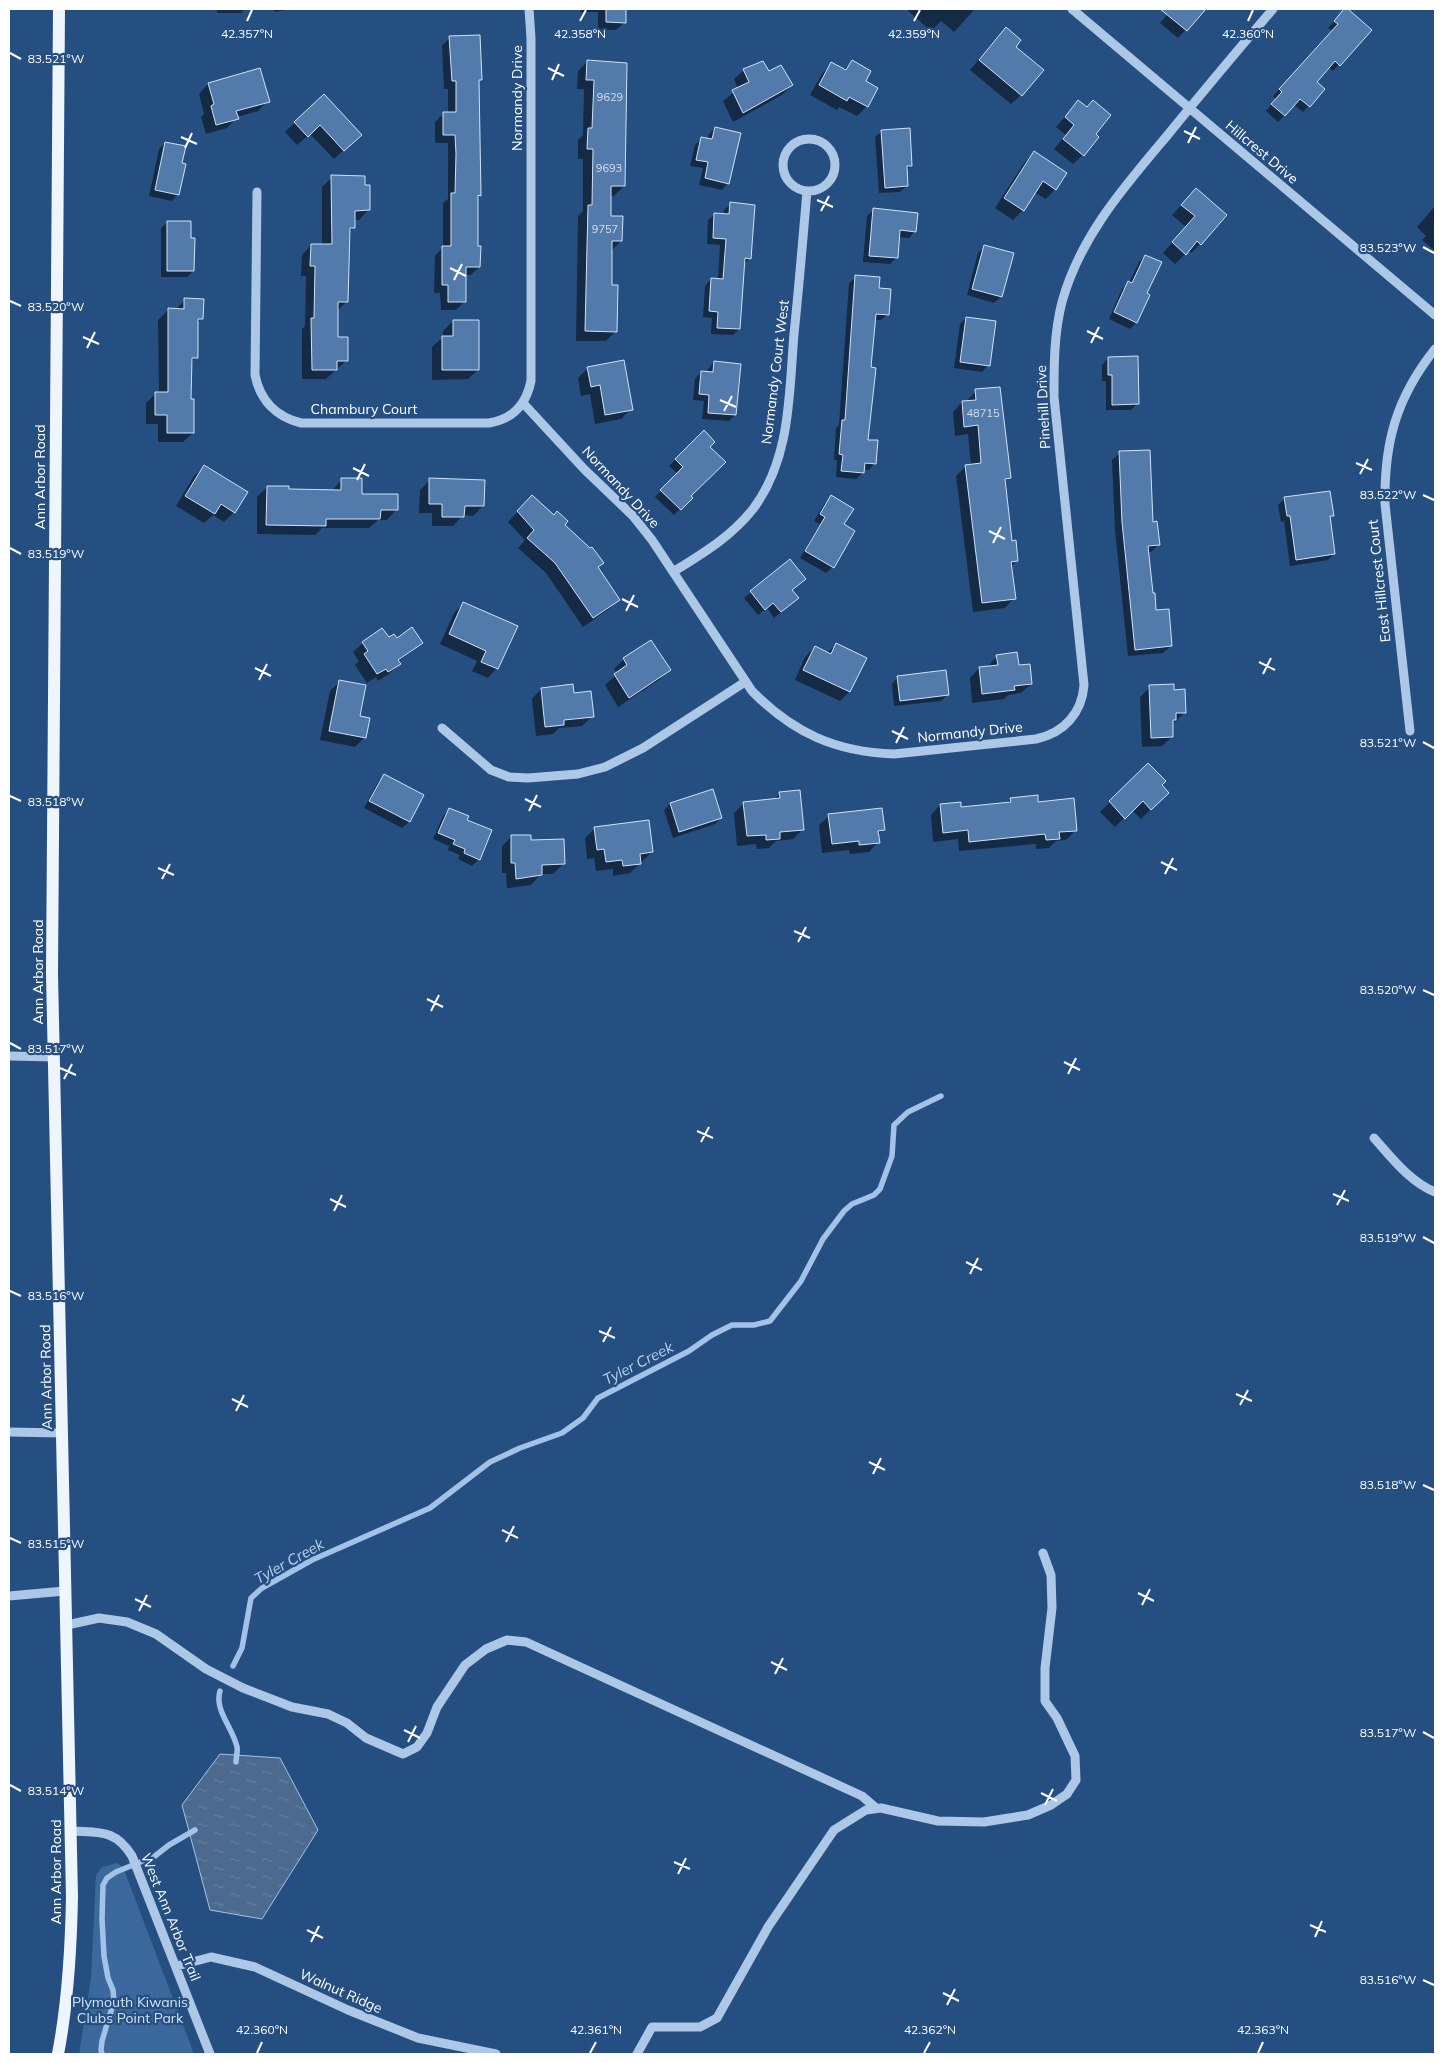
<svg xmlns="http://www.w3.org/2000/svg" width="1444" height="2063" font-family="Mulish,sans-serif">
<defs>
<pattern id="water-ripples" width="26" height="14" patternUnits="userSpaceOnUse" patternTransform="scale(1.25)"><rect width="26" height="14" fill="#4c6a8d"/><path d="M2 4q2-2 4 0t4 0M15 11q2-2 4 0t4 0" fill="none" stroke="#67809e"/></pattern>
</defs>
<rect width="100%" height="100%" fill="#264f81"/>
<!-- park -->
<path fill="#3b699e" d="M117,1863l6,4 71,187h-115l12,-75 5,-104 6,-8z"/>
<!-- water -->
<path fill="url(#water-ripples)" stroke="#a2c3e7" d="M220,1754l60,4 38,72 -56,89 -52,-9 -28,-105z"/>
<!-- shadow -->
<path fill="#0007" d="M217,9h28l-4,4h-24z
M274,9h17l-16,3z
M580,9h45v13l-9,8h-18v-18h-18z
M906,9h69l-21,23 -13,-11 -10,10z
M1160,9h45l-27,29 -18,-15 7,-8z
M1346,9l24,21 -37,41 -5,-4 -13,15 8,7 -20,23 -9,-7 -16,17 -12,-11 10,-12 -3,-3 60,-65 -5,-3z
M450,37l31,42 -3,3 2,113 -3,3v50l2,19 -8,8h-6l-1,27 -8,8h-15l-1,-17h-6l1,-37 8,-9v-44l5,-4v-56h-13v-21l8,-8h5v-25h-4l-2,-43z
M996,39l18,8 7,48 -10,9 -41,-34z
M588,61l37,3 -1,122 -10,10h-4v21l11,24 -10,10v35l5,45 -10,10h-30l2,-125 5,-5v-52h-5v-19l5,-5 1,-46h-7l1,-18z
M852,62l12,20 12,7 -9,17 -10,10 -18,-9 -2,3 -27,-15 12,-21 9,-10 12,6z
M744,70l48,15 -10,10 -49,27 -10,-21 15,-12 -4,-10z
M208,84l60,17 -10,10 -21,6 -10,11 -21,6 -5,-17 3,-3 -5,-20z
M324,95l26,49 -16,15 -24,-25 -13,11 -12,-13z
M1078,102l16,32 -11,21 -10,9 -19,-15 12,-14 -10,-8z
M715,128l13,55 -6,7 -23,-5 4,-17 -13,-2 5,-21 7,-7 6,2 1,-6z
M882,131l29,35 -5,5 1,15 -7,6 -21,1 -4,-56z
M165,143l16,21 -3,30 -6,7 -23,-5 10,-47z
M1034,153l21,36 -9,10 -12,-7 -11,18 -10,10 -18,-12 29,-45z
M332,177l36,33 -9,10h-5v7l-6,6 -1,68 -10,10v27l10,22 -21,19h-24v-50l3,-3 1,-50h-5l1,-21 9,-10h11v-58z
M1196,190l4,54 -9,9 -3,-2 -13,13 -12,-11 23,-26 -14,-12z
M731,204l19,54 -7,7 -4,64 -6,6 -22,-1 1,-16 -9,-1 2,-31 6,-7 7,1 2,-35 -13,-1 1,-24 7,-6h9v-4z
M1435,206v45l-13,-11 4,-4 -9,-9z
M874,210l41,21 -6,7 -11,-1 -2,21 -6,6 -27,-2 4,-46z
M168,222l25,49 -6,6h-26v-49z
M985,247l16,50 -7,6 -27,-8 11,-42z
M1145,256l1,38 -10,29 -6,6 -21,-10 13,-30 7,-6 10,-21z
M856,277l21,12 11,25 -7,6h-7l-5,48 -3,73 9,22 -6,7 -6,-1v4l-7,6 -20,-2 1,-17h-3l2,-32 3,-3 10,-142z
M185,300l17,19 -5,4 -1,34 -6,7v36l3,33 -10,9h-25v-18h-12v-21l10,-10h3l-1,-73 10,-10h7z
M966,318l22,47 -6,7 -28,-4 6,-44z
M453,321l25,49 -10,9 -36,1v-33l11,-10v-6z
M1108,358l30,45 -7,7h-25v-29h-4v-16z
M714,362l21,53 -6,6 -27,-2 2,-18 -11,-1 2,-21 6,-7 7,1v-4z
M588,368l43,41 -10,10 -26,5 -5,-30 -9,2 -3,-18z
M976,391l33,87 -5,5 7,59 6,18 -6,7 3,31 -9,10 -32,4 -17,-136 10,-10 5,-1 -3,-31 -13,2 -2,-24 9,-10h4z
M703,432l6,15 -20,49 2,2 -17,17 -19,-18 23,-23 -9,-8z
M1120,453l32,70 6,22 -7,7h-4l8,59 16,35 -8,7 -35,3 -13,-126 -3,-70z
M204,467l30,45 -10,10 -11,-7 -9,8 -28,-17 18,-30z
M342,479l19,16 35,15 -9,10h-9l-9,8h-47l-7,7 -58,-1v-37l10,-10 20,3 45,1z
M430,480l53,26 -10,10 -10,-1 -10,11h-21v-13h-13l1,-23z
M831,497l11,28 -9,42 -7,6 -26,-15 20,-34 -6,-3 11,-18z
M1285,498l47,17 -3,3 5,36 -6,6 -38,6 -6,-45 -3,1 -3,-17z
M523,506l31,10 48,47 -5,5 21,32 -9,9 -26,18 -37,-54 -28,-25 7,-8 -17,-18z
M789,561l2,43 -17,14 -7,-10 -9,7 -14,-17z
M464,603l33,65 -9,10 -16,-7 5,-10 -37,-17 14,-31z
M388,639l33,4 -23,19 1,2 -10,10 -11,7 -2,-4 -9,6 -12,-18 4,-4 -6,-9 10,-9z
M836,645l13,47 -9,9 -45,-21 10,-23 10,-10 12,6z
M997,656l21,11 13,17 -10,9 -13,2 -4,4 -32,4 -2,-25 9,-10 8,-1z
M624,659l45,11 -10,10 -41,27 -13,-22 12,-11 -3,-5z
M898,677l50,17 -7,7 -47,5 -2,-22z
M340,681l19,36 6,20 -10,10 -35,-7 10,-49z
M1150,687l23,4 12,21 -10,10h-4l1,15 -10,9 -20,1 -2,-50z
M541,689l32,6 19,21 -10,10 -23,2 -6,6 -17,2 -4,-37z
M1148,765l12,20 7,8 -26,26 -9,-9 -17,17 -15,-15z
M384,776l38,20 -13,26 -7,6 -38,-20 14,-26z
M780,794l23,35 -10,10 -17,2 -7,7 -12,1 -1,-5 -19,2 -3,-33 10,-10 29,-3z
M1011,799l26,4 39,27 -10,10 -10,1 -7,7 -13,1v-5l-77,7 -1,-12 -25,3 -2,-27 9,-10 20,3 46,-5z
M670,804l51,14 -6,6 -42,14 -9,-28z
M450,809l16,11 13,39 -7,7 -14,-7 2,-4 -12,-5 1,-4 -16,-7 10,-23z
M829,816l54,13 -5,6v7l-9,10 -19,2 -1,-4 -27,3 -3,-28z
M595,828l57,24 -22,21 -17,3v-7l-17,2 -2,-13 -7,1 -2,-21z
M512,836l17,5 34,23 -10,10h-12l-10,11 -24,3 -1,-15h-4v-27z"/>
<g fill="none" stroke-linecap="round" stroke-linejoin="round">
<!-- stream -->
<path stroke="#a2c3e7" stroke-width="5.5" d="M233,1666l9,-18 9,-50 11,-10 50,-28 118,-52 60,-46 30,-14 42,-15 21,-15 15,-20 91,-47 23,-16 20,-10h22l16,-4 31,-40 22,-42 21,-28 8,-7 22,-9 6,-6 12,-33 2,-31 14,-13 33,-16
M220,1691c-6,19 13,37 17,56 1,4 -1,11 -1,15
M102,2054l-1,-4 1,-9 12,-40 -1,-11 -5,-12 -4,-22 -2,-37 1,-34 4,-7 9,-6 39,-16 14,-11 26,-15"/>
</g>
<!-- building -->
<path fill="#527bab" stroke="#d1e2f5" d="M606,9h20v14l-20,-1z
M1160,9h46l-19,22z
M1344,9h4l24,21 -32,36 -5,-5 -18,21 8,7 -15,18 -10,-8 -15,17 -14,-12 11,-12 -3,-3 59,-65 -4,-3z
M1006,27l15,13 -5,7 28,23 -22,26 -43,-36z
M480,35l2,45h-3l2,116 -3,-1v51h3l-1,21h-14v35h-18v-17h-6v-39h9v-53h4l1,-39 -1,-19h-12v-23h13v-31h-4l-3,-45z
M587,60l40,3 -2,123h-14v30h12l-1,25h-10v44h6l-1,47 -32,-1 3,-126h4l1,-56h-6l1,-21h4l2,-48h-8z
M852,60l19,11 -5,10 12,7 -10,19 -19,-10 -2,4 -28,-16 12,-23 15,8z
M763,61l6,10 12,-6 12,20 -50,28 -11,-23 17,-8 -6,-13z
M260,68l10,34 -34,9 3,8 -23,6 -5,-19 3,-2 -6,-21z
M324,94l38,41 -18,16 -24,-26 -12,12 -14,-15z
M1078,100l9,7 6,-7 18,15 -15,19 3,3 -15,19 -21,-17 11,-14 -9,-8z
M715,127l26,6 -12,51 -24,-6 3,-16 -12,-2 5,-23 11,2z
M910,128l2,38h-5l1,20 -23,2 -4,-58z
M165,142l21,4 -4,17 4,1 -7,31 -24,-5z
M1034,151l33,22 -11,17 -13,-9 -19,30 -20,-13z
M331,175l34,1v9h5v25l-15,1v17h-5l-2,74h-10v35h10v24h-11v9h-25l-1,-52h3l1,-52h-5l1,-22h21z
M1196,188l31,27 -26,30 -4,-4 -11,14 -14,-13 23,-26 -14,-11z
M730,202l25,3 -4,54 -6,-1 -5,71 -23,-1 1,-16 -9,-1 2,-33 12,1 3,-40 -13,-1 1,-25 15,1z
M873,208l45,5 -2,19 -16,-2 -2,28 -29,-2z
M167,221h24v17h4l-1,33h-27z
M984,245l30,8 -12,44 -30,-8z
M1145,255l17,7 -15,31 3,2 -13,28 -23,-11 14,-31 4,2z
M855,275l25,2 -1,11 12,1 -2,26 -13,-1 -5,53 5,1 -8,72h10l-2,24 -11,-1 -1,10 -23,-2 2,-16 -4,-1 3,-34h3z
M184,298l20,1 -1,20h-5v39h-6l-1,41h3v34h-27v-18h-12v-23h13v-84l16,1z
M966,317l30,4 -6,45 -30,-4z
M453,320h26v50h-37v-34h11z
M1138,356l1,48 -27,1v-30h-4v-18z
M624,360l9,50 -28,5 -5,-30 -9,2 -4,-20z
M714,361l27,3 -5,51 -28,-2 1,-18 -10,-1 2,-23 12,1z
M1000,387l11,91 -6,1 7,62 4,-1 2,21 -7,1 5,37 -34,4 -17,-138 16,-2 -3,-38 -14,2 -2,-26 14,-1 -1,-11z
M704,430l11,12 -5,5 16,15 -35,34 2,2 -12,12 -21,-20 23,-23 -8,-8z
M1150,450l3,72 4,-1 3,24 -12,1 5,47h2l1,17 13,-1 3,37 -37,4 -13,-128 -3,-71z
M204,465l44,27 -13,21 -14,-9 -6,10 -30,-18z
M341,478h21v16h36v16h-17l-1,9h-54v7l-60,-1 1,-39h22v3l52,1z
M429,478l56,2 -1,26h-19l-1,11h-22v-13h-13z
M1330,491l4,25h-4l5,38 -39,6 -6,-44h-3l-3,-19z
M532,495l22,20 3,-4 11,10 -3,4 25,23 2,-1 12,16 -6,4 22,33 -27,18 -38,-55 -28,-25 7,-8 -17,-19z
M831,495l23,14 -10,15 11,7 -21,37 -29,-17 20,-34 -5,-3z
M790,559l16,20 -14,11 7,8 -18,14 -8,-9 -8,7 -15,-19z
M463,602l55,24 -20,43 -17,-7 5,-11 -37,-17z
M412,627l11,16 -25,17 3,4 -13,8 -2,-3 -9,5 -13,-20 4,-3 -6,-9 20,-14 7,9 5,-3 3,4z
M651,640l20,30 -42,28 -15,-24 13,-9 -4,-7z
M836,643l31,15 -17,34 -47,-22 12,-24 16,8z
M1017,652l2,13 11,-1 2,20 -18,2 1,4 -33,4 -3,-27 19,-2 -2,-10z
M946,670l3,25 -49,6 -3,-25z
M339,680l27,5 -6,31 10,2 -4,20 -37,-7z
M573,684l1,9 17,-2 3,26 -30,3v5l-19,2 -4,-39z
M1174,684v6l11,-1 1,24h-10v7h-3v17l-22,1 -2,-53z
M1148,763l18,18 -4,4 7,8 -18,17 -8,-9 -18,18 -16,-18z
M384,774l40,21 -14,27 -41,-21z
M713,789l9,29 -43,14 -9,-29z
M800,790l4,40 -24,2v7l-14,1v-5l-19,1 -4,-34 37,-4 -1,-6z
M1038,795v7l36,-4 3,33 -18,1 1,7 -14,1 -1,-6 -76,8 -1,-12 -25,3 -3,-29 21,-2v5l50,-5 -1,-4z
M449,808l20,8 -2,4 25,10 -12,30 -16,-7 1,-4 -12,-5 2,-4 -17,-7z
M882,808l3,22 -7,1 2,12 -21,2v-4l-27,3 -4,-30z
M649,820l4,32 -13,2 1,10 -18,2 -1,-6 -16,2 -2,-13 -7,1 -3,-23z
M511,835h20v5l33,-1 1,25 -23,1v10l-26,4 -1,-16h-4z"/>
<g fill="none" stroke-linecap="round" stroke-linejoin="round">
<!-- minor -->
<path stroke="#adc8e6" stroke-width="9" d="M1072,9l363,306
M783 165a26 26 0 1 1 52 0a26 26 0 1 1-52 0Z
M257,192l-2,183c5,25 21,42 46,48h188c24,-4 37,-18 42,-42v-343l-2,-29
M523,403l61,66 49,47 19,24 100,151c41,42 84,61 142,63l142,-15c28,-6 46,-26 48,-54l-30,-288c0,-32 0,-64 8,-95 18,-65 61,-114 104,-165 35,-43 71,-86 107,-128
M673,572c29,-18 58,-35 80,-63 38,-50 36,-116 41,-175 5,-48 9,-96 13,-143
M442,728l49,42 18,7 19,1 50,-4 27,-7 38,-19 102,-66
M1410,731l-25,-227c-1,-61 11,-106 50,-155
M9,1056l45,1
M1374,1138c18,20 36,44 61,54
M9,1432l53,1
M9,1596l56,-5
M67,1625l32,-7 28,4 29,12 50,35 37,19 49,19 36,7 19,9 19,15 37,16 14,-7 10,-14 10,-26 28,-42 21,-16 21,-9 19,2 336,154 14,12
M71,1831c29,2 44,-2 61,25l78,198
M177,1966l34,-9 44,10 93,43 70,28 78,16
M637,2054l15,-27h48l17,-9 51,-91 66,-97 32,-20 15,-2 57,13 46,1 44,-7 23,-10 16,-11 9,-14 -1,-24 -18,-38 -12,-17v-33l7,-60 -1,-33 -8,-22"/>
<!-- major -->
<path stroke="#eff5fd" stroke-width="12" d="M58,2054c10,-52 13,-104 14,-157l-20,-923 7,-965"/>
</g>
<!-- ticks -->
<path fill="none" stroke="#fff" stroke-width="2" d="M247,21l5,-11M580,21l6,-11M914,21l6,-11M1248,21l5,-11M10,53l11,6M548,68l16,8M552,80l7,-16M1184,131l16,8M181,137l16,7M1188,143l8,-16M185,148l7,-15M817,200l16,7M821,211l8,-15M1423,247l11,6M450,268l16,8M454,280l8,-16M10,301l11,5M1087,331l16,8M83,337l16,7M1091,343l8,-16M87,348l8,-16M720,400l16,7M724,411l8,-15M1356,463l16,7M353,468l16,8M1360,474l8,-15M357,480l8,-16M1423,495l11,5M989,531l16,8M993,543l8,-16M10,548l11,6M622,599l16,8M626,611l8,-16M1259,662l16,8M255,668l16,8M1263,674l8,-16M259,680l8,-16M892,731l16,8M1423,742l11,6M896,743l8,-16M10,796l11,5M525,799l16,8M529,811l8,-16M1161,862l16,8M158,868l16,7M1165,874l8,-16M162,879l8,-15M794,931l16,7M798,942l8,-15M1423,990l11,5M427,999l16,8M431,1011l8,-16M10,1043l11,6M1064,1062l16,8M60,1068l16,7M1068,1074l8,-16M64,1079l8,-15M697,1131l16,7M701,1142l8,-15M1333,1194l16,7M330,1199l16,8M1337,1205l8,-15M334,1211l8,-16M1423,1237l11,6M966,1262l16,8M970,1274l8,-16M10,1291l11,5M599,1331l16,7M603,1342l8,-15M1236,1394l16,7M232,1399l16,8M1240,1405l8,-15M236,1411l8,-16M869,1462l16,8M873,1474l8,-16M1423,1485l11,5M502,1530l16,8M10,1538l11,5M506,1542l8,-16M1138,1593l16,8M135,1599l16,8M1142,1605l8,-16M139,1611l8,-16M771,1662l16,8M775,1674l8,-16M404,1730l16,8M1423,1732l11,6M408,1742l8,-16M10,1785l11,6M1041,1793l16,8M1045,1805l8,-16M674,1862l16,7M678,1874l8,-16M1310,1925l16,7M307,1930l16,8M1315,1937l7,-16M311,1942l8,-16M1423,1980l11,5M943,1993l16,8M947,2005l8,-16M257,2053l5,-11M590,2053l6,-11M924,2053l6,-11M1258,2053l5,-11"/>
<g text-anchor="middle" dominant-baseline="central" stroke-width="4.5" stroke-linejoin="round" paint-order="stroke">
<!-- number labels -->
<g font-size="11" fill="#d4deea">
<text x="610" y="97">9629</text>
<text x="609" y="168">9693</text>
<text x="605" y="229">9757</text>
<text x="983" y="413">48715</text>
</g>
<!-- street labels -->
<g font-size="14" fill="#fff" stroke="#264f81">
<text transform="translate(517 98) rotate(-90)">Normandy Drive</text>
<text transform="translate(1262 152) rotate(40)">Hillcrest Drive</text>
<text transform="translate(775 372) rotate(-83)">Normandy Court West</text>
<text transform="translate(1043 407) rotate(-93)">Pinehill Drive</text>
<text x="364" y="409">Chambury Court</text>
<text transform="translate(40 477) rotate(-90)">Ann Arbor Road</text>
<text transform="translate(621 487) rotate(47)">Normandy Drive</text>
<text transform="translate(1379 581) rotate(-96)">East Hillcrest Court</text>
<text transform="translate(970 732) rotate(-6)">Normandy Drive</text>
<text transform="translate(38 972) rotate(-90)">Ann Arbor Road</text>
<text transform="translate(46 1377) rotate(-91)">Ann Arbor Road</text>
<text transform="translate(56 1872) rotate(-90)">Ann Arbor Road</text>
<text transform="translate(171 1917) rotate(68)">West Ann Arbor Trail</text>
<text transform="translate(341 1991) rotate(24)">Walnut Ridge</text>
</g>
<!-- park labels -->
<g font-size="14" fill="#d1e2f5" stroke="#264f81">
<text x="130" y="2002">Plymouth Kiwanis<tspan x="130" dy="16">Clubs Point Park</tspan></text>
</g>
<!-- water labels -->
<g font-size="15" font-style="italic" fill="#b9d2ee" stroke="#264f81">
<text transform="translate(638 1363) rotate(-27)">Tyler Creek</text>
<text transform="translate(289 1561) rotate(-29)">Tyler Creek</text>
</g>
</g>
<g font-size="12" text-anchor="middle" fill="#fff" stroke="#264f81" stroke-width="4.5" stroke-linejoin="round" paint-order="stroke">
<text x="247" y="38">42.357°N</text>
<text x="580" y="38">42.358°N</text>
<text x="914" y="38">42.359°N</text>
<text x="1248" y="38">42.360°N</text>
<text x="56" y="63">83.521°W</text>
<text x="1388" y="252">83.523°W</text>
<text x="56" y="311">83.520°W</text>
<text x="1388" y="499">83.522°W</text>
<text x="56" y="558">83.519°W</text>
<text x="1388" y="747">83.521°W</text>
<text x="56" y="806">83.518°W</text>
<text x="1388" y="994">83.520°W</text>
<text x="56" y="1053">83.517°W</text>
<text x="1388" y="1242">83.519°W</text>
<text x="56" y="1300">83.516°W</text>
<text x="1388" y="1489">83.518°W</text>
<text x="56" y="1548">83.515°W</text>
<text x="1388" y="1737">83.517°W</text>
<text x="56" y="1795">83.514°W</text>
<text x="1388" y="1984">83.516°W</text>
<text x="262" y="2034">42.360°N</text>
<text x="596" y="2034">42.361°N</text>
<text x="930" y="2034">42.362°N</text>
<text x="1263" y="2034">42.363°N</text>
</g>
<!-- border -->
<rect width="1444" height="2063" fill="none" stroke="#ffffff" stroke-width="20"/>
</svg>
